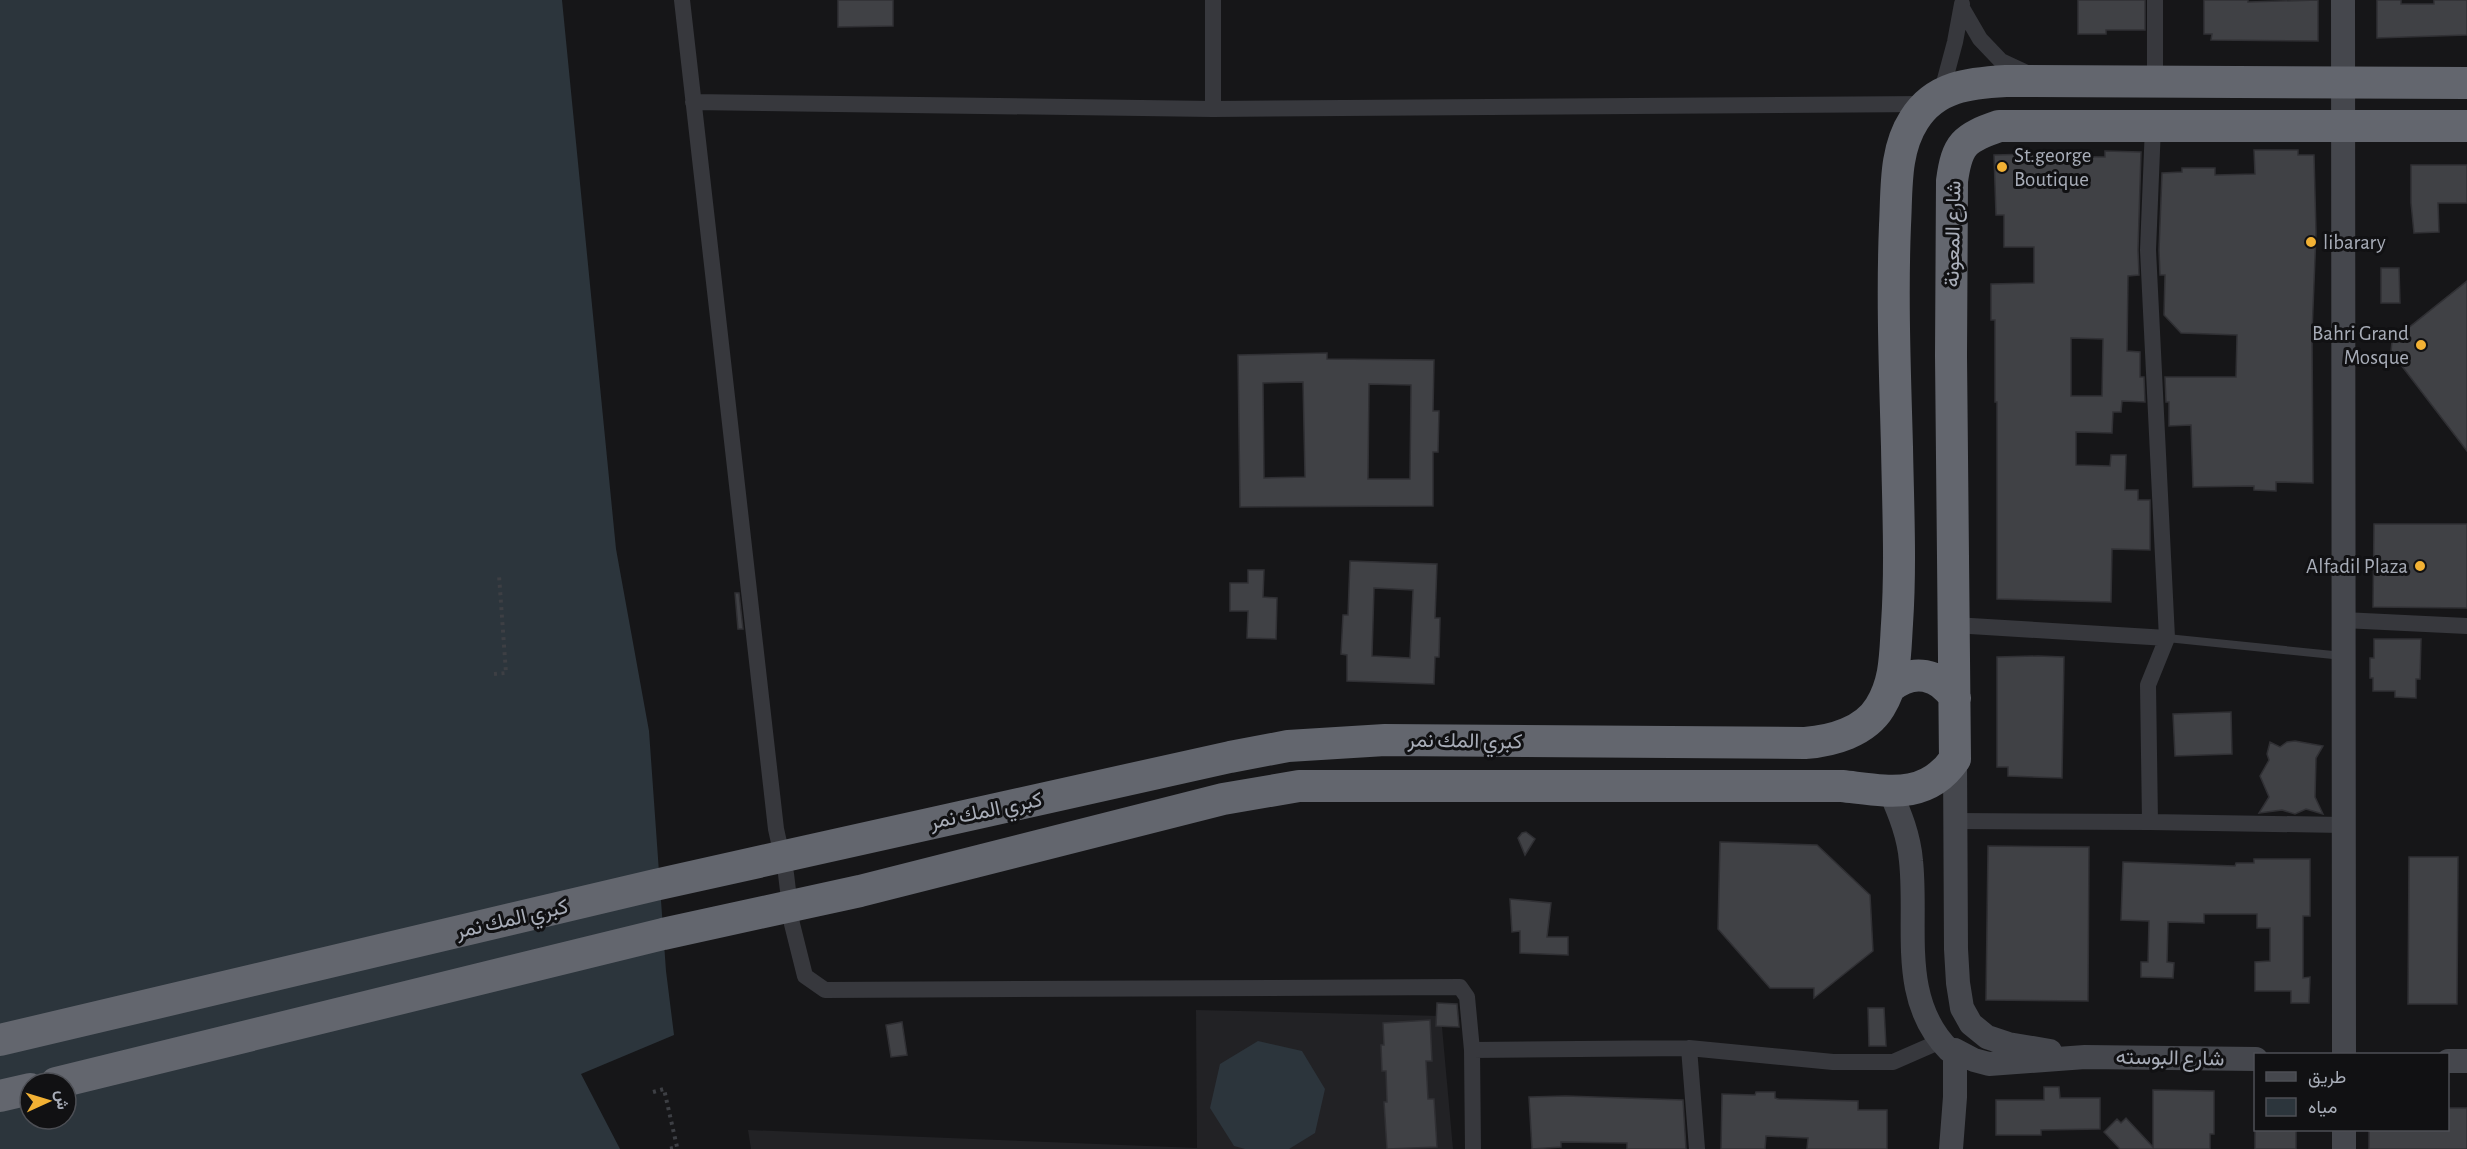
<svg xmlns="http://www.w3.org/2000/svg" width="2467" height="1149" font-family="'Alegreya Sans',Vazirmatn,sans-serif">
<rect width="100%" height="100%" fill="#161618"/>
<!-- built -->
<path fill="#222225" d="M1196,1010l245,6 12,133h-702l-3,-19 449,18z"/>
<!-- water -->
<path fill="#2c353c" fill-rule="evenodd" d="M0,0h562l54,549 33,182 17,240 8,64 -93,39 39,75h-620zM30,1083h36v36h-36z
M1258,1041l44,10 23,38 -10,44 -26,16h-44l-11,-3 -24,-38 10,-44z"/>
<!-- building -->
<path fill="#404145" stroke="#303034" stroke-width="1.5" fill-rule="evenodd" d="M838,0h55v26l-55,1z
M2078,0h67v30h-39v4h-28z
M2204,0h44v2l70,-2v41l-107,-1 1,-6h-8z
M2377,0h24v4h33v-4h33v35l-90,3z
M2254,150h44v5h16l2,78 -4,100 1,150 -37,-1v9l-22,-1v-4l-61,1 -2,-62 -22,1v-24h-3l-1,-25h71l1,-42 -56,-2 -17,-18 1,-40h-5l-1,-25 3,-77 20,-1v-4h33v7l40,-1z
M2105,151l36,1 -3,98 1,25 -11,1 -1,75 13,1v25h4l1,25 -23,-1 -1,11h-8l-1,21 -36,-1v33l34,1 1,-11h15l-1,35h13v10h12v50l-38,-1 -1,53 -114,-3v-197h-2v-82h-4v-36l43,-1v-36h-30v-32h-8l-2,-60 42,-1v2l69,1zM2071,338l32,1 -1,57h-31z
M2411,165h56v38h-29l1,29 -25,1 -3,-30z
M2381,268h18l1,35h-19z
M2467,281v170l-76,-99 1,-11z
M1327,353v6l107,1 -1,51h6l-1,41h-5v54l-193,1 -2,-152zM1303,382l2,95 -41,1 -1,-95zM1369,384l42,1 -1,94h-42z
M2374,524h93v84l-94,-1z
M1350,561l87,3 -2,54h5l-1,39h-4l-1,27 -87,-3v-26l-6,-1 2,-39h5zM1374,588l39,2 -3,68 -38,-2z
M1248,570h16l-1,27 14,1 -1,41 -29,-1 1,-27h-18v-28h18z
M735,593h4l4,36h-5z
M2374,639h47l-1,40h-4v19l-21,-1v-6h-22v-13h-3v-20h4z
M2038,656l26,1 -2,121 -54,-2v-9h-11v-110z
M2231,712l1,42 -57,2 -2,-42z
M2295,741l28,5 -7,12 -1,39 8,17 -17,-5 -11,5 -13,-4 -23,3 10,-16 -9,-21 9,-16 -2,-6 3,-12 10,5 7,-5z
M1526,832l9,7 -10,16 -7,-17 4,-5z
M1720,842l97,3 53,50 3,56 -59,47v-10h-44l-52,-59z
M1988,846l101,1 -1,154 -102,-1z
M2409,857h49l-1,147h-49z
M2254,859h56v57h-7v62l7,-1 -1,26h-18v-12h-36v-29l15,-1v-33h-13v-14h-53v9l-36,-1 -1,40 7,1 -1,15 -32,-1v-15h7l1,-41 -28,-1 2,-58 112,4 1,-3h18z
M1510,899l41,4 -4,34h21v18l-48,-2v-22l-8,1z
M1437,1003l20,1 2,23 -23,-1z
M1868,1008h16l2,38h-17z
M1430,1020l2,41h-6l2,38h6l3,48 -50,2 -3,-47h3l-1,-31h-4l-1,-26h3l-1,-22z
M902,1022l5,33 -16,2 -5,-32z
M2044,1087h15l1,11h40v31l-59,1v5h-45v-35h48z
M2153,1090l61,1v43h-4v15h-90l-16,-17 13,-13 4,4 5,-5 27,29z
M1756,1092h19v6l3,1 80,2v9h29v39h-80l1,-11 -42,-2 -1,13h-44l1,-55 33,1z
M1566,1096l117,4 3,49h-59v-6l-66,-1v5l-29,2 -3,-52z
M2448,1108h19v41h-98v-19h79z
M2255,1130h41v19h-41z"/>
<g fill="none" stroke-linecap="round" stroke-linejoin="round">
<!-- path -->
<path stroke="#3d3f44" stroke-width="4" stroke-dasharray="3 4.5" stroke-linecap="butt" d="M494,674l12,-1 -7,-98
M653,1092l11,-3 13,58 -8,2"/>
<!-- lane -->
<path stroke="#37383d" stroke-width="8" d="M2167,638l176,18"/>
<!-- street -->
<path stroke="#37383d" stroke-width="16" d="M682,0l94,829 10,45 6,50 13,52 20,14 635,-3 7,10 5,53 1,99
M1213,0v109
M1962,8l18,31 21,22 30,14
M2155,82v-82
M1941,94l14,-52 7,-38
M693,102l520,7 715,-5
M2153,126l-5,124 19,388 -19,47 2,137 193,3
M2343,620l124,6
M1954,625l213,13
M1956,821l194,1
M1689,1048l8,101
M1472,1050l217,-2 144,14h60l48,-21"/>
<!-- secondary -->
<path stroke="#45474d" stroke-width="24" d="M2343,0l1,1054
M1955,759l1,190 2,34 4,25 9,16 16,13 21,7 42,7
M1890,791c10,23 19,45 21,70 7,65 -13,138 38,189h6l19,10 15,4 96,-7 171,2
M2448,1061h19
M2344,1130v19
M1951,1149l4,-52v-47"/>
<!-- highway -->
<path stroke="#63666e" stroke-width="32" d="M1890,687c23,-19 49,-14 65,11
M0,1040l655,-155 575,-128 58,-11 97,-6 420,3c27,-2 60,-11 75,-36 16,-26 15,-53 17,-83 4,-59 1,-118 0,-177 -2,-73 -5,-148 -2,-222 2,-35 -1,-74 19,-105 21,-34 56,-37 92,-39l461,2
M56,1083l607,-149 197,-43 363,-92 76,-13h543c45,5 84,15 113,-27l-4,-403 1,-175c5,-37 12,-43 47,-55h468
M0,1096l30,-7"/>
</g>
<!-- markers -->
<g fill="#f2b134" stroke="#111113" stroke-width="2">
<circle cx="2002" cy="167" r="6"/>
<circle cx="2311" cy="242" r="6"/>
<circle cx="2421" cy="345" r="6"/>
<circle cx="2420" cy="566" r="6"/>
</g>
<g text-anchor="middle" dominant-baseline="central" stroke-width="6" stroke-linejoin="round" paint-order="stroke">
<!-- poi labels -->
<g font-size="21" fill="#a8adb8" stroke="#111113" text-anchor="start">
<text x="2014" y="155">St.george<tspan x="2014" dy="24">Boutique</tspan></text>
<text x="2323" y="242">libarary</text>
<text x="2409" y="333" text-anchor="end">Bahri Grand<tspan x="2409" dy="24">Mosque</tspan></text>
<text x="2408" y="566" text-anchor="end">Alfadil Plaza</text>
</g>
<!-- street labels -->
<g font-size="21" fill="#a8adb8" stroke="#111113">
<text transform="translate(1953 234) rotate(-89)">شارع المعونة</text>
<text transform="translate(1465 741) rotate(1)">كبري المك نمر</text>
<text transform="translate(986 811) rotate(-12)">كبري المك نمر</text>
<text transform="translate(512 919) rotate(-13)">كبري المك نمر</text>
<text transform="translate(2170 1058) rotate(1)">شارع البوسته</text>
</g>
</g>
<!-- legend -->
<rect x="2254" y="1053" width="195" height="78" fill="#111113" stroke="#4d4f55" stroke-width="1.5"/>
<rect x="2266" y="1072" width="30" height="9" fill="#45474d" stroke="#4d4f55" stroke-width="1.5"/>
<text x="2308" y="1083" font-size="18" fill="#a8adb8">طريق</text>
<rect x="2266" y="1098" width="30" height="18" fill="#2c353c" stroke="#4d4f55" stroke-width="1.5"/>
<text x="2308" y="1113" font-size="18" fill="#a8adb8">مياه</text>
<!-- north arrow -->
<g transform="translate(48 1101) rotate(86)"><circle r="28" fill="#111113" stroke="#4d4f55" stroke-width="1.5"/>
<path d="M0-4.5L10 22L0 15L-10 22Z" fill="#f2b134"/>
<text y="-9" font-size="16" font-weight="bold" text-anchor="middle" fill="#a8adb8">ش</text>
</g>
</svg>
